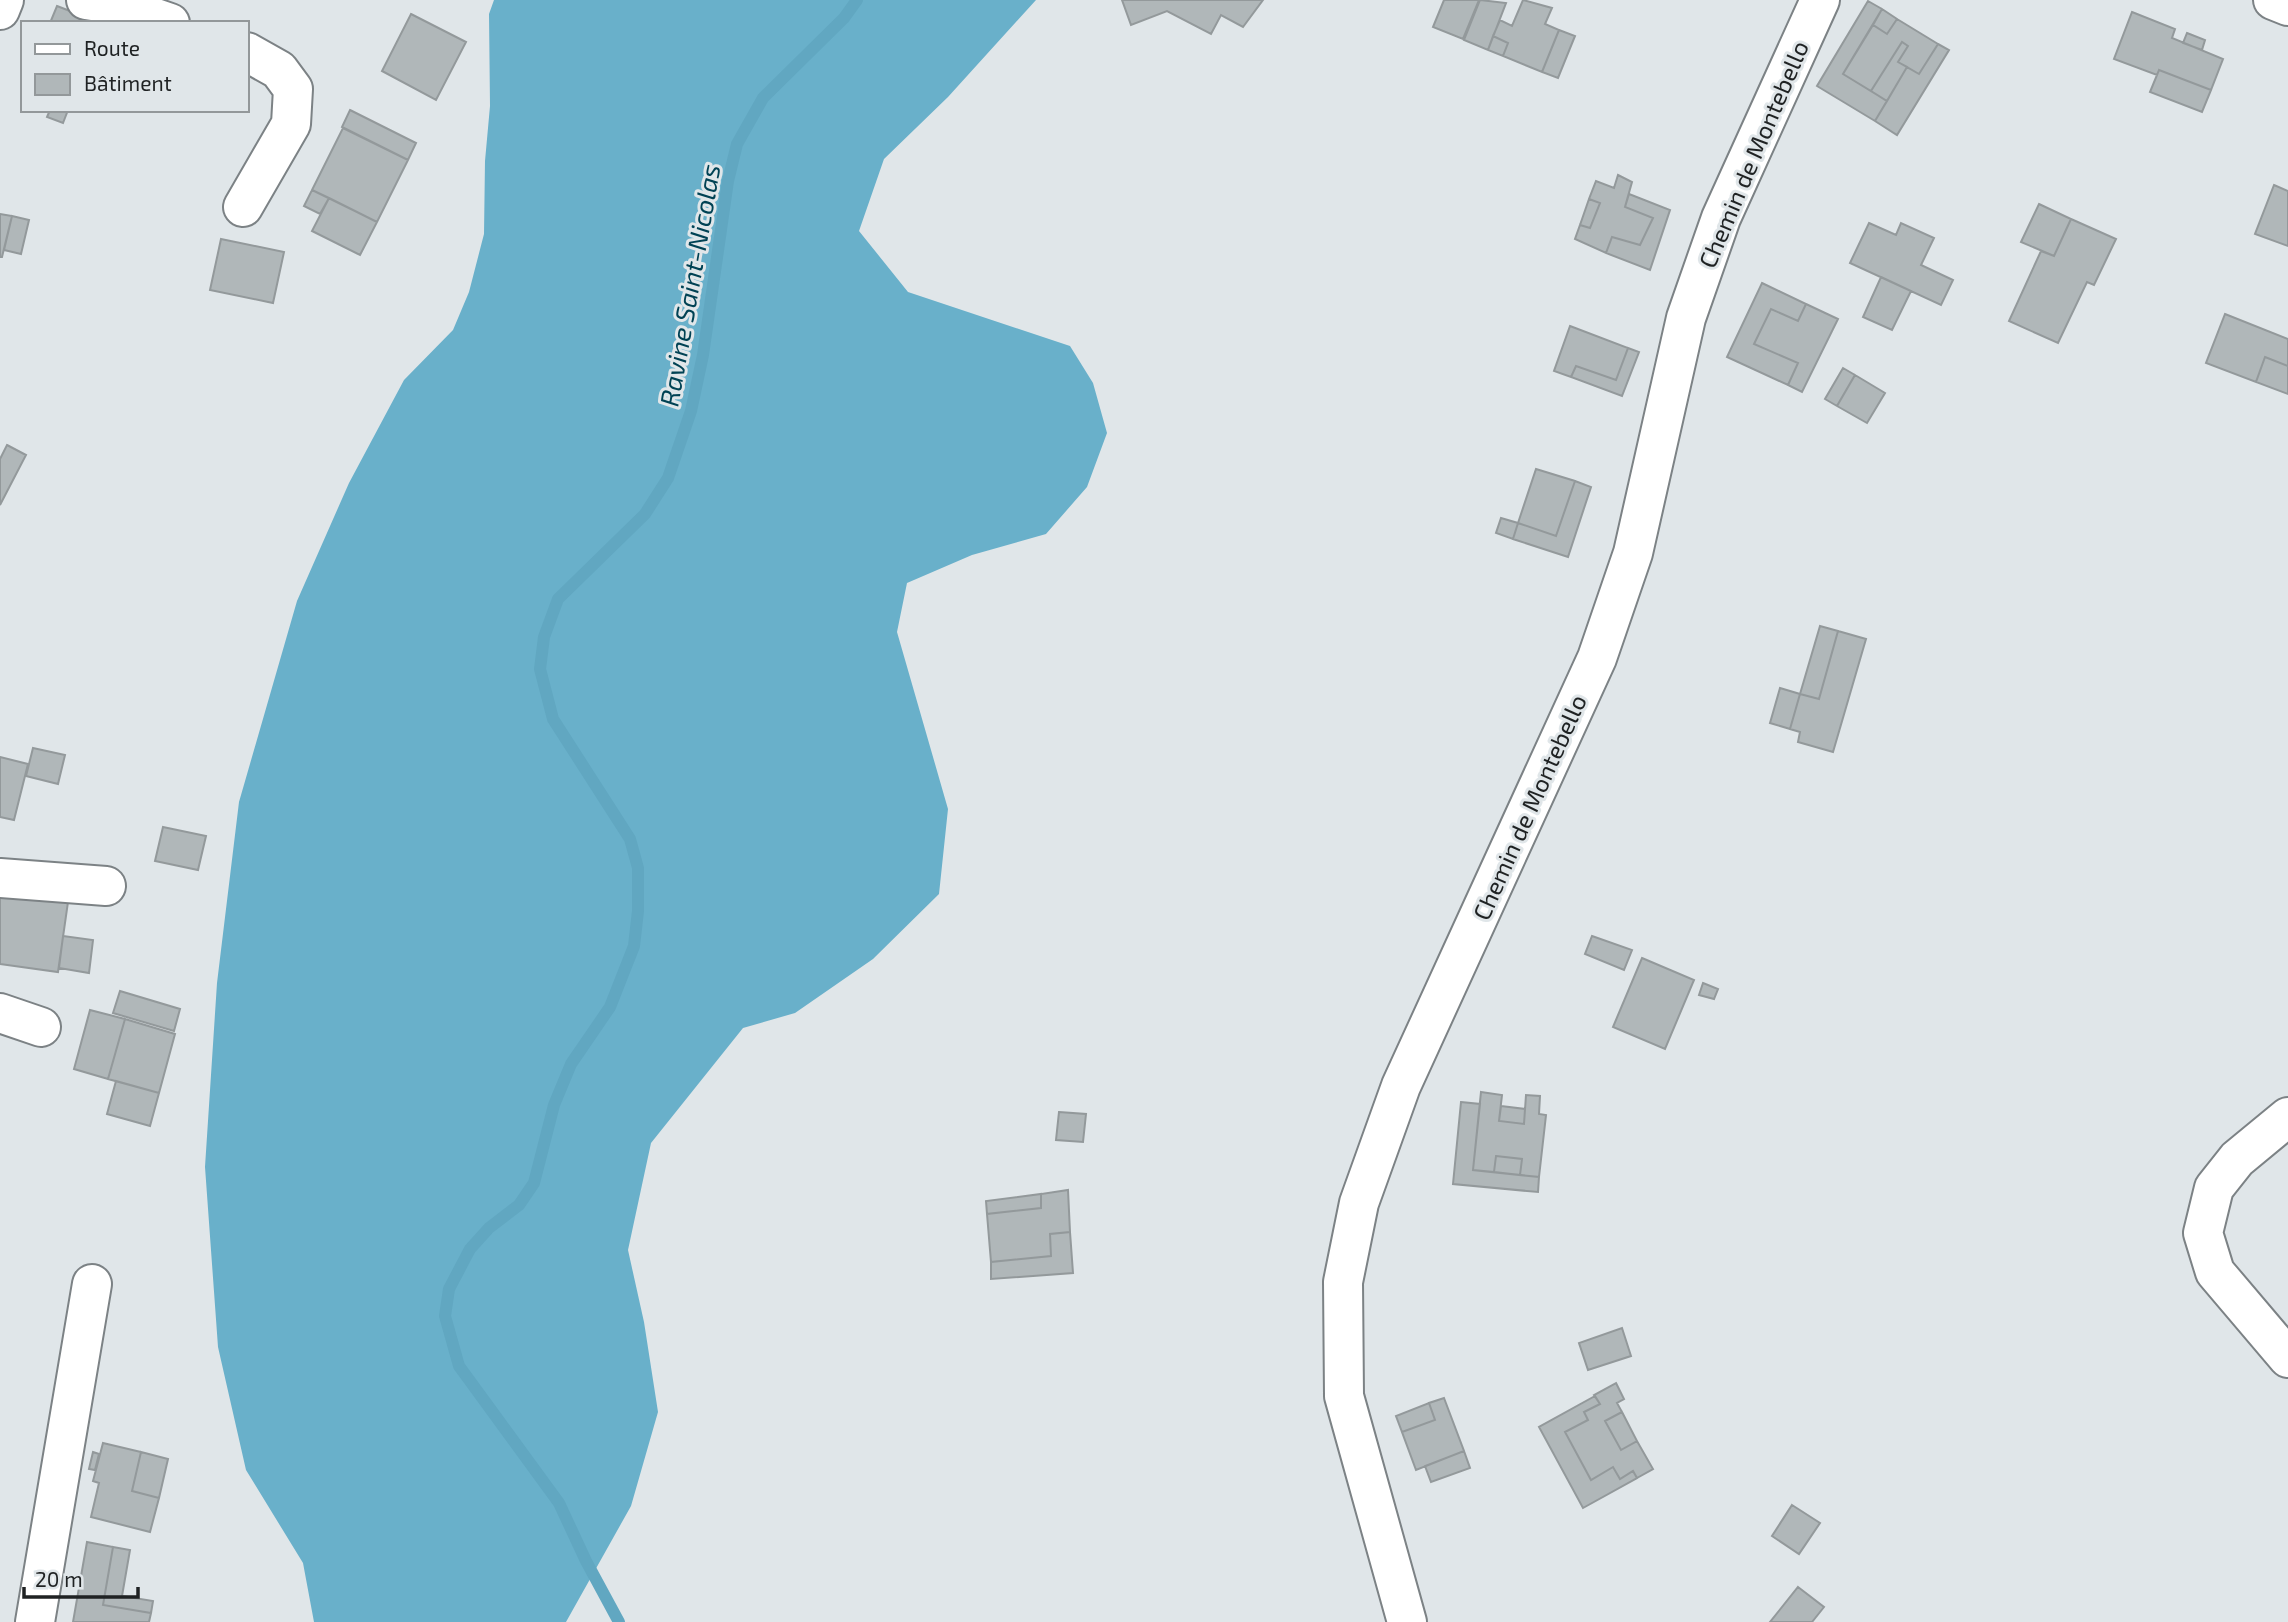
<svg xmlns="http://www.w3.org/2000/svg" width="2288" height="1622" font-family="'Exo 2',sans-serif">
<rect width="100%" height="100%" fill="#e0e6e9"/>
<!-- forest -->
<path fill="#69b0ca" d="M494,0h542l-88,97 -64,62 -25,72 49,61 162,54 23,37 14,50 -20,54 -41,47 -74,21 -65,28 -10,49 51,177 -9,85 -66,65 -78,54 -52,15 -92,115 -23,107 16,72 14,90 -27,94 -65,116h-252l-11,-59 -57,-93 -28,-123 -13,-180 12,-184 22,-181 58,-201 52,-118 55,-103 49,-50 16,-38 15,-58 1,-73 5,-55 -1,-92z"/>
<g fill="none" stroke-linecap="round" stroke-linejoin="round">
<!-- stream -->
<path stroke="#61a7c1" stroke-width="12" d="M619,1622l-33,-61 -27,-58 -100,-137 -14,-50 4,-27 21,-40 19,-21 30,-23 15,-22 20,-78 17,-41 39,-57 24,-61 4,-35v-43l-8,-29 -77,-120 -13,-50 4,-32 14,-38 87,-85 23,-36 23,-67 12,-56 25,-174 9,-37 26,-46 81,-80 13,-18"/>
</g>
<!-- building -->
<path fill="#b0b7b9" stroke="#93999b" stroke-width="2" d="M1122,0h141l-20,27 -22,-12 -10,19 -44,-23 -36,14z
M1444,0h35l-16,39 -30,-12z
M1480,0l26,3 -18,47 -24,-10z
M1523,0l29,8 -7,16 14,6 -17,42 -39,-16 5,-13 -15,-7 7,-16 12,6z
M1868,1l14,8 -39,65 44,27 -12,20 -58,-35z
M57,6l44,17h-51z
M1882,9l15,10 -10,15 -14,-9z
M2132,12l43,17 -3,9 51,21 -12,31 -52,-20 -2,5 -43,-16z
M411,14l55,28 -30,58 -54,-29z
M1897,19l41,25 -19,30 -21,-12 10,-16 -6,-4 -31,49 -28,-17 30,-49 14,9z
M1559,30l16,6 -17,42 -16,-6z
M2187,33l18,7 -3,10 -19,-7z
M1493,36l15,7 -5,13 -15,-6z
M1902,42l6,4 -10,16 9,5 -20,34 -16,-10z
M1938,44l11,6 -52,85 -22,-14 32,-54 12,7z
M2159,70l52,20 -9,22 -52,-20z
M50,110h18l-5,13 -16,-6z
M350,110l66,33 -8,17 -66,-33z
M343,128l65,32 -31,62 -65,-32z
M1618,175l14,7 -7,25 28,11 -13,27 -28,-8 -6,16 -31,-14 5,-14 10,3 10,-25 -11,-4 7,-18 18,7z
M2274,185l14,6v55l-33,-12z
M312,190l17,8 -9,16 -16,-8z
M1629,194l41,16 -20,60 -44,-17 6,-16 28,8 13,-27 -28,-11z
M329,198l48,24 -17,33 -48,-24z
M1589,199l11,4 -10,25 -10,-3z
M2039,204l32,15 -17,37 -33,-14z
M0,214l12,2 -10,41h-2z
M12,216l17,4 -8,34 -17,-4z
M2071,219l45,20 -22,46 -7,-3 -29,61 -49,-22 32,-70 13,5z
M1869,223l27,12 5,-12 33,15 -13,27 32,15 -12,25 -91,-42z
M221,239l63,13 -11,51 -63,-13z
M1881,277l30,14 -19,39 -29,-13z
M1762,283l44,21 -8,17 -27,-12 -17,35 44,19 -10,22 -61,-28z
M1806,304l32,15 -36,73 -14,-7 10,-22 -44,-19 17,-35 27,12z
M2225,314l63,25v27l-23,-9 -9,25 -50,-19z
M1570,326l58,22 -12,32 -40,-14 -5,11 -17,-6z
M1628,348l11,4 -17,44 -51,-19 5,-11 40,14z
M2265,357l23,9v28l-32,-12z
M1843,368l12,7 -18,31 -12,-7z
M1855,375l30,18 -18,30 -30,-17z
M7,445l19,10 -26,50v-46z
M1536,469l39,12 -19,55 -38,-13z
M1575,481l16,6 -23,70 -55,-18 5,-16 38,13z
M1501,518l17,5 -5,16 -17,-6z
M1820,626l18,5 -19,68 -19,-5z
M1838,631l28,8 -33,113 -35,-10 2,-10 -10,-3 10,-35 19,5z
M1780,688l20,6 -10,35 -20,-6z
M33,748l32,7 -7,29 -32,-8z
M0,757l28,7 -14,56 -14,-3z
M163,827l43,9 -8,34 -43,-9z
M0,887l69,8 -11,77 -58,-8z
M63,936l30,4 -4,33 -30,-5z
M1592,936l40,14 -8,20 -39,-16z
M1642,958l52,22 -29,69 -52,-22z
M1703,983l15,6 -4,10 -15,-4z
M120,991l60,18 -6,22 -61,-18z
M90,1010l35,9 -17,60 -34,-10z
M125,1019l50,15 -16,59 -51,-14z
M116,1081l43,12 -9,33 -43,-12z
M1481,1092l21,3 -3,26 25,3 2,-29 14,1 -1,18 7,1 -7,62 -19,-2 2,-16 -26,-3 -2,16 -21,-2z
M1461,1102l19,2 -7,66 66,7 -1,15 -85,-8z
M1501,1106l24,3 -1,15 -25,-3z
M1059,1112l27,2 -3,28 -27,-2z
M1496,1156l26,3 -2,16 -26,-3z
M1068,1190l2,42 -20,2 1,22 -60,6 -4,-48 54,-6v-14z
M1041,1194v14l-54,6 -1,-13z
M1070,1232l3,41 -82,6v-17l60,-6 -1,-22z
M1622,1328l9,28 -43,14 -9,-27z
M1616,1383l8,16 -7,4 5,9 -17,9 16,29 16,-9 16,28 -16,9 -4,-7 -13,8 -7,-12 -22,13 -26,-48 23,-12 -4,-8 16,-8 -6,-9z
M1595,1396l5,8 -16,8 4,8 -23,12 26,48 22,-13 7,12 13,-8 4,7 -54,30 -44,-81z
M1444,1398l20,53 -48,19 -14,-38 33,-12 -6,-17z
M1429,1403l6,17 -33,12 -6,-16z
M1622,1412l15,29 -16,9 -16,-29z
M103,1443l38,9 -9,39 27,7 -9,34 -59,-15 8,-34 -6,-2z
M1464,1451l6,17 -39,14 -6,-16z
M93,1452l6,2 -4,16 -6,-1z
M141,1452l27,7 -9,39 -27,-7z
M1792,1505l28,18 -21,31 -27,-18z
M87,1542l26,5 -10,58 48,8 -2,9h-76z
M113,1547l17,3 -8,46 31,5 -2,12 -48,-8z
M1798,1587l26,20 -12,15h-42z"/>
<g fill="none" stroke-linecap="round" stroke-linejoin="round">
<!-- minor casing -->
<g stroke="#7c8285" stroke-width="42">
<path id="minor" d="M86,0l32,5 52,18
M2273,0l15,6
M0,10l4,-10
M243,207l48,-83 2,-35 -14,-19 -32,-18
M0,878l106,8
M0,1013l41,14
M2288,1117l-51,42 -23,29 -11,45 12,39 73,86
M35,1622l57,-338
M1407,1622l-63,-226 -1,-114 16,-79 42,-117 196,-428 36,-105 53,-235 35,-100 99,-218"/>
</g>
<!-- minor -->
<use href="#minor" stroke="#fff" stroke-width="38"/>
</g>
<g text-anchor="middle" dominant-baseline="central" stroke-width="6" stroke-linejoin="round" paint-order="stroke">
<!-- street labels -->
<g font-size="24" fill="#1f2223" stroke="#e0e6e9">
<text transform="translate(1753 154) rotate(-67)">Chemin de Montebello</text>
<text transform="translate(1529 807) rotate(-66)">Chemin de Montebello</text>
</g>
<!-- water labels -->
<g font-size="26" font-style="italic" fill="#004254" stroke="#e0e6e9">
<text transform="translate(689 285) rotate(-80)">Ravine Saint-Nicolas</text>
</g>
</g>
<!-- legend -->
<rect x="21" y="21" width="228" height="91" fill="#e0e6e9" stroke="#93989a" stroke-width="2"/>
<rect x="35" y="44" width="35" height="10" fill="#ffffff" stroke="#93989a" stroke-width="2"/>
<text x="84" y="56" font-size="21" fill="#1f2223">Route</text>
<rect x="35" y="74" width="35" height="21" fill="#b0b7b9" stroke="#93989a" stroke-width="2"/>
<text x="84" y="91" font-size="21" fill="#1f2223">Bâtiment</text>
<!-- scale -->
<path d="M24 1587v10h114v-10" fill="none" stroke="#1f2223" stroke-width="3.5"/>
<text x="35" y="1587" font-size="21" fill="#1f2223" stroke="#e0e6e9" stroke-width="5" paint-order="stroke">20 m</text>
</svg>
